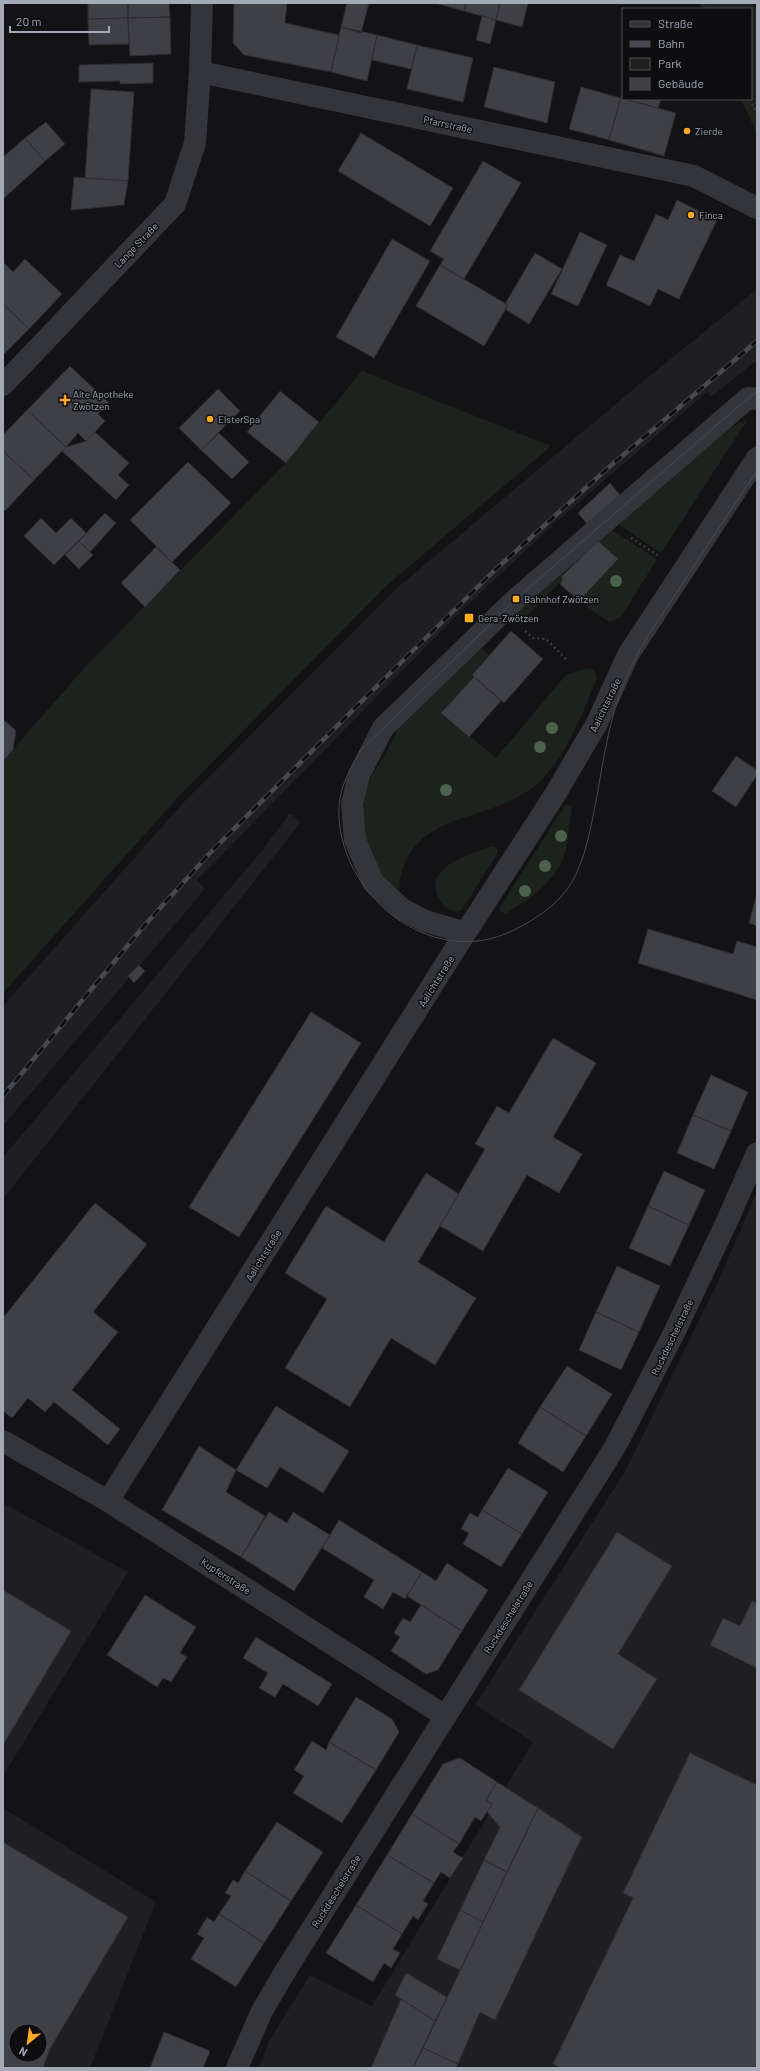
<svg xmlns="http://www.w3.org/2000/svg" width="760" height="2071" font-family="Barlow,sans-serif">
<rect width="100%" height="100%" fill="#131315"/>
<!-- built -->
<path fill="#1f1f22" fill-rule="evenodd" d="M757,289v71l-46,37 -4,-5 -151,130 -95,89 -264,269 8,9 -202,237v-120l181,-204 212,-213 235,-198z
M290,813l11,9 -298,377v-42l261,-309z
M757,1191v877h-498l10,-27 41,-66 62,31 161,-264 -58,-37 151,-235 96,-197z
M3,1503l125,69 -125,204z
M3,1808l153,94 -66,166h-87zM16,2031h24v24h-24z"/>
<!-- green -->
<path fill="#1b231c" d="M699,3h54l4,7v124l-16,-35h10v-90h-50z
M362,371l189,75 -165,140 -208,211 -175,196v-232l83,-95 200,-203z
M745,420l1,2 -85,131 -46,-31 104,-88z
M609,528l48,31 -36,58 -12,5 -30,-21 39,-42 -20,-18 -17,19 -3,-2 -17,19 2,2 -39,40 -10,-6z
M479,647l10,8 -17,20 2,2 -32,36 54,45 69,-82 18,-7 7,-1 5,4 2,6c-15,37 -35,90 -69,113 -49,33 -121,22 -129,97l-5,2 -17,-19 -13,-33 -2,-22 3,-22 7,-19 13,-20 18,-37z
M566,804l6,2c-2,14 -3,29 -6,43 -7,31 -36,50 -61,65l-5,-3v-4z
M493,846l5,3v3l-36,58 -6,2c-10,-3 -15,-8 -19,-18 -11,-30 37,-40 56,-48z"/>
<!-- building -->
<path fill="#3f4045" stroke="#2d2d31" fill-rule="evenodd" d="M88,3h40v15l-40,1z
M128,3h41l1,14 -42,1z
M234,3h53l-2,20 54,12 -8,37 -87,-17 -11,-12z
M347,3h22l-8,30 -20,-6z
M435,3h31l-2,8z
M466,3h34l-4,17 -32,-9z
M500,3h28l-6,24 -26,-7z
M482,16l14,4 -6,24 -14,-4z
M170,17l1,37 -41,2 -2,-38z
M128,18l1,26 -40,1 -1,-26z
M341,27l36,8 -10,46 -36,-9z
M377,35l40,10 -6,24 -39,-9z
M417,45l56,13 -10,44 -56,-13z
M153,63v20l-33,1v-3l-41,1v-17z
M494,67l61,15 -8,41 -63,-16z
M581,87l40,11 -12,42 -40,-11z
M91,89l43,3 -6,89 -43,-3z
M621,98l55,15 -12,43 -55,-16z
M624,99h37l-3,9z
M46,122l19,22 -20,17 -20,-23z
M361,133l92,55 -23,38 -92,-55z
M25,138l20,23 -42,38v-42z
M483,161l38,22 -57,96 -24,-14 4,-6 -14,-8z
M74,177l54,4 -4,24 -53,5z
M677,200l40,20 -38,79 -21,-10 -8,17 -44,-21 14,-30 14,6 22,-47 12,6z
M580,232l27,13 -29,61 -27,-12z
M392,239l38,22 -56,97 -38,-21z
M535,253l27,16 -33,55 -24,-15 3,-4 -3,-1z
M25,259l37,35 -33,35 -26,-25v-42l10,10z
M440,265l68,40 -24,41 -68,-40z
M3,304l26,25 -26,26z
M70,366l39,37 -11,11 7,7 -10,11 -9,9 -8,-8 -12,14 -39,-37z
M218,389l22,22 -39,39 -22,-22z
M280,391l39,31 -33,41 -39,-31z
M27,410l39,37 -32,33 -31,-29v-16z
M95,432l34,31 -11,12 11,10 -13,15 -54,-49 4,-4 20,-6z
M219,433l30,29 -17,17 -31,-29z
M3,451l31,29 -29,31 -2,-2z
M188,462l43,41 -59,59 -42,-42z
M610,483l10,12 -32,30 -10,-12z
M105,513l11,10 -26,29 -11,-11z
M41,518l15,15 15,-15 15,15 -32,32 -30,-29z
M79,541l14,14 -14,14 -14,-14z
M598,541l20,18 -39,42 -19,-17 3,-5 -2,-2z
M156,547l24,23 -35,37 -24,-24z
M511,631l32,28 -39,44 -32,-28z
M474,677l27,24 -32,36 -28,-24z
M3,719l13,12 -3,19 -10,11z
M736,756l21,14v5l-21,32 -24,-16z
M757,893v33l-8,-3z
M648,929l85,25 4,-13 20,6v53l-119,-37z
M139,965l6,6 -11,12 -6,-7z
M311,1012l50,31 -122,194 -50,-30z
M553,1038l43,25 -43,74 29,17 -23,39 -32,-18 -44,76 -43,-25 45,-77 -10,-5 22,-38 12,7z
M711,1075l37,17 -17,39 -38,-16z
M693,1115l38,16 -17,38 -37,-16z
M664,1171l41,19 -16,35 -41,-19z
M426,1173l33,21 -41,68 58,36 -41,67 -44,-27 -41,69 -65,-39 42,-69 -42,-26 41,-67 58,36z
M95,1203l52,41 -54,68 25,20 -46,58 48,39 -12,16 -54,-43 -9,10 -17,-14 -16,20 -9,-7v-93z
M648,1206l41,19 -19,41 -41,-18z
M617,1266l43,20 -21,46 -43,-20z
M596,1312l43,20 -18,38 -42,-20z
M567,1366l45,28 -26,42 -46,-29z
M276,1406l73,45 -26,42 -43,-26 -13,21 -31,-18z
M540,1407l46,29 -23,36 -45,-29z
M199,1446l37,24 -10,22 39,24 -24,41 -79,-47z
M508,1468l40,24 -26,42 -40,-24z
M482,1510l40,24 -21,33 -38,-23 6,-11 -8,-4 9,-16 8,4z
M269,1512l18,11 6,-11 37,23 -36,56 -53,-34z
M339,1520l83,52 -17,27 -12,-7 -10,17 -19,-12 10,-17 -52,-32z
M617,1532l55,34 -54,88 39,25 -44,70 -94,-59z
M447,1563l41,27 -26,41 -55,-35 15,-24 14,9z
M3,1590l68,41 -68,114z
M145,1595l51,32 -16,26 7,4 -16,25 -8,-4 -6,9 -50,-32z
M752,1601l5,2v65l-47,-23 13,-27 17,8z
M421,1605l41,26 -24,39 -12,4 -35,-23 9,-14 -6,-4 9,-15 7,4z
M256,1637l76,47 -14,22 -35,-22 -8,13 -16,-9 9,-15 -25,-15z
M356,1697l36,22 7,13 -23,38 -47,-28z
M312,1741l14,9 3,-8 47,28 -34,53 -49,-30 11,-17 -10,-6z
M690,1753l67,32v283h-197l-7,-4 80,-166 -10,-5z
M460,1758l37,24 -11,18 6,4 -11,17 -6,-4 -16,27 -47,-30 31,-50z
M497,1782l41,26 -31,64 -23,-12 16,-33 -13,-15 5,-8 -6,-4z
M538,1808l44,29 -87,183 -15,-8 -22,52 -35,-16z
M412,1814l47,30 -6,8 10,6 -13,20 -9,-6 -7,11 -47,-28z
M277,1822l46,30 -32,49 -46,-30z
M3,1842l125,75 -78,132 -7,19h-40zM16,2031h24v24h-24z
M387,1855l47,28 -11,18 5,3 -10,16 -5,-4 -11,18 -46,-29z
M484,1860l23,12 -24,50 -23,-12z
M245,1871l46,30 -27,42 -45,-29 12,-18 -6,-3 8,-13 5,3z
M356,1905l46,29 -9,15 7,4 -9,15 -7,-5 -11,19 -47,-29z
M460,1910l23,12 -23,48 -23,-11z
M219,1914l45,29 -28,44 -45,-28 13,-21 -7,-4 10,-17 7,5z
M406,1973l41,24 -12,24 -40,-26z
M401,1999l34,22 -22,47h-42z
M164,2032l46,19 -7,17h-53z
M423,2048l35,16 -2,4h-43z"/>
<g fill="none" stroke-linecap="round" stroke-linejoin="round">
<!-- path -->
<path stroke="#3a3c41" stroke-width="2.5" stroke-dasharray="2 3" stroke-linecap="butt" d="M703,3l3,6
M750,99l7,15
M631,538l28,18
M525,631l8,7 13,1 20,20"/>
<!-- minor -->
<path stroke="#34353a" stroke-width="22" d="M202,3l-2,69 494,104 63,32
M3,385l172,-181 20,-61 5,-71
M456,930l-31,-9 -23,-12 -29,-27 -18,-42 -3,-36 7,-29 24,-47 133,-129 232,-201 9,1
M3,1441l105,60 337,215
M108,1501l349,-555 99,-153 41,-70 31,-68 129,-197
M237,2068l25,-57 24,-41 329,-523 59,-114 54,-114 29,-66"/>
<!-- tram -->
<path stroke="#474950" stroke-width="1" d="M757,392l-9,6 -232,201 -156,152c-9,17 -20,35 -21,55 -4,87 92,166 175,124 22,-11 45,-26 58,-48 15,-27 19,-57 25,-86 8,-46 15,-93 37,-135 11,-23 27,-44 41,-66 27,-41 54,-83 82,-124"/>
<!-- rail casing -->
<g stroke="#474950" stroke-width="4.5">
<path id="rail" d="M3,1096l140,-169 66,-73 164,-164 123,-121 112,-101 149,-127"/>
</g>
<!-- rail -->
<use href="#rail" stroke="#0e0e10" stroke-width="3" stroke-dasharray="9" stroke-linecap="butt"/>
</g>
<!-- trees -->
<g fill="#4b634c">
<circle cx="616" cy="581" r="6"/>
<circle cx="552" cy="728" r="6"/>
<circle cx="540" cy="747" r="6"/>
<circle cx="446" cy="790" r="6"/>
<circle cx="561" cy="836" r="6"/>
<circle cx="545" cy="866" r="6"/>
<circle cx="525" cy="891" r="6"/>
</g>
<!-- markers -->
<g fill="#ffab21" stroke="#0e0e10" stroke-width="1.5">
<circle cx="687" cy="131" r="4"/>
<circle cx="691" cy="215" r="4"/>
<path d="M63 394h4v4h4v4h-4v4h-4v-4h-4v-4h4z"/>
<circle cx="210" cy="419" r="4"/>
<rect x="512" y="595" width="8" height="8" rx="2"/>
<rect x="464" y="613" width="10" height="10" rx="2"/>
</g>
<g text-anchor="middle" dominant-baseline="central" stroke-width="3" stroke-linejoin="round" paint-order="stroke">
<!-- street labels -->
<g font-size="10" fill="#a3aab7" stroke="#0e0e10">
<text transform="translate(448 124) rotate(12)">Pfarrstraße</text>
<text transform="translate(136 245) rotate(-46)">Lange Straße</text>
<text transform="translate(605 705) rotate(-64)">Aalichtstraße</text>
<text transform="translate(436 981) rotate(-58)">Aalichtstraße</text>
<text transform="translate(263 1255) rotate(-58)">Aalichtstraße</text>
<text transform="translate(672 1337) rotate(-64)">Ruckdeschelstraße</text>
<text transform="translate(226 1576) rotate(33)">Kupferstraße</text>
<text transform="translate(508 1617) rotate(-58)">Ruckdeschelstraße</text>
<text transform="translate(336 1891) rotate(-58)">Ruckdeschelstraße</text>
</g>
<!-- poi labels -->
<g font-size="10" fill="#a3aab7" stroke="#0e0e10" text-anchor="start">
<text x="695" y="131">Zierde</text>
<text x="699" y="215">Finca</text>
<text x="73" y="394">Alte Apotheke<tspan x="73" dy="12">Zwötzen</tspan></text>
<text x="218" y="419">ElsterSpa</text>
<text x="524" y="599">Bahnhof Zwötzen</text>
<text x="478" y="618">Gera-Zwötzen</text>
</g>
</g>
<!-- border -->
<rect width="760" height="2071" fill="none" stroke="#a3aab7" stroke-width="8"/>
<!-- legend -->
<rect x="622" y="8" width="130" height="92" fill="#0e0e10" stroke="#4a4c53"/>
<rect x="630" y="21" width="20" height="6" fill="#34353a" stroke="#4a4c53"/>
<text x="658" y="28" font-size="12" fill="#a3aab7">Straße</text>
<rect x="630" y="41" width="20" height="6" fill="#474950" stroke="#4a4c53"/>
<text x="658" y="48" font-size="12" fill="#a3aab7">Bahn</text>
<rect x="630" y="58" width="20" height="12" fill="#1b231c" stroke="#4a4c53"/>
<text x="658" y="68" font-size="12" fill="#a3aab7">Park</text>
<rect x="630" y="78" width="20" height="12" fill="#3f4045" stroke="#4a4c53"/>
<text x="658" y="88" font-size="12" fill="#a3aab7">Gebäude</text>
<!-- north arrow -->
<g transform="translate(28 2043) rotate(209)"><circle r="19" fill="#0e0e10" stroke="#4a4c53"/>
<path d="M0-3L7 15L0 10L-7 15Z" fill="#ffab21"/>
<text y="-6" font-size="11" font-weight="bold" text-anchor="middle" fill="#a3aab7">N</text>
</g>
<!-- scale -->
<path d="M10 26v6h99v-6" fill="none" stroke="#a3aab7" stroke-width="2"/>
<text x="16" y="26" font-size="12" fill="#a3aab7" stroke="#0e0e10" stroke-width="3" paint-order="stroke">20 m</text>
</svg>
